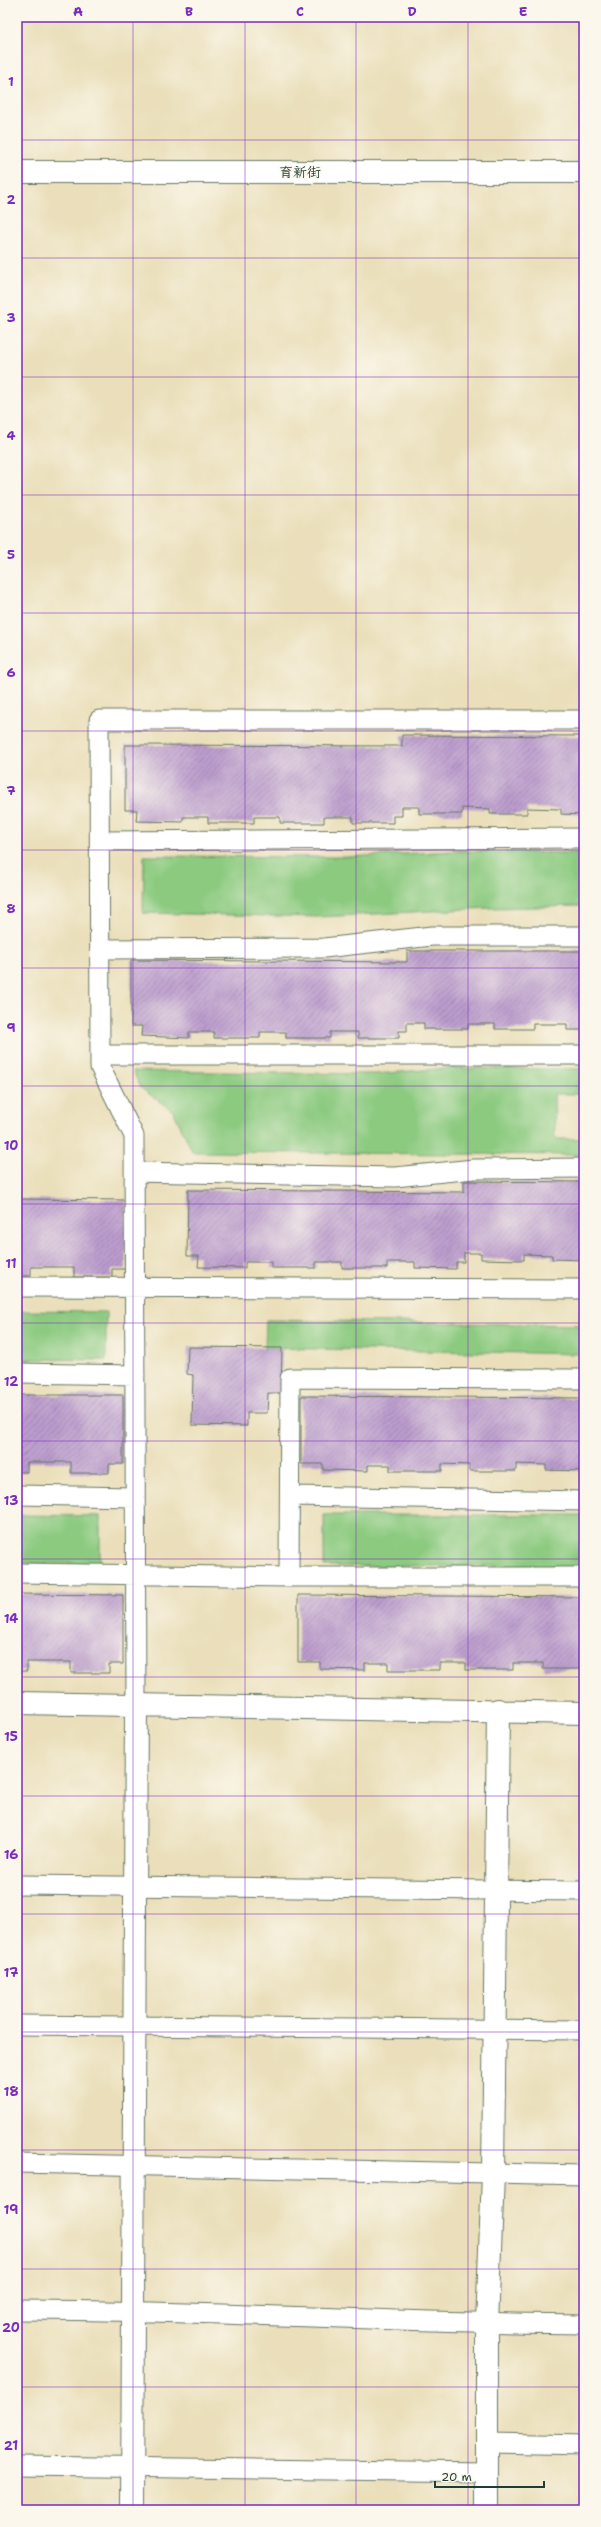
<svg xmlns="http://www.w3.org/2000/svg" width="601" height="2527" font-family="'Shantell Sans','LXGW WenKai TC',sans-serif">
<defs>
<pattern id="building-hatch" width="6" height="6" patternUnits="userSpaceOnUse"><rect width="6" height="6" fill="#bb9ccd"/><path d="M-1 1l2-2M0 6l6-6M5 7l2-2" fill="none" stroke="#9780a7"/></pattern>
</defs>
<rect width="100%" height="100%" fill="#fbf7ec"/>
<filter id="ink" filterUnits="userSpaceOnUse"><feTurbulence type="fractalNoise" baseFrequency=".025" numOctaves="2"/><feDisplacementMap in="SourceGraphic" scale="8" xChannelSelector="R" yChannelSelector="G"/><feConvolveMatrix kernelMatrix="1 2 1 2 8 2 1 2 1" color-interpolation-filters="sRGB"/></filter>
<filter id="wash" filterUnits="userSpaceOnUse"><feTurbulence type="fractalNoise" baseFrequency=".012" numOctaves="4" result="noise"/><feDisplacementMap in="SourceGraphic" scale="16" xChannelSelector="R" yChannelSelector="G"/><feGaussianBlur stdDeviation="0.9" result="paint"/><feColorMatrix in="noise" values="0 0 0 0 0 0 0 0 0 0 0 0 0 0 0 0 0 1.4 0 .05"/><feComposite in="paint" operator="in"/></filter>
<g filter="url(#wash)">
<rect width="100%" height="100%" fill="#eadfba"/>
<!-- garden -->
<path fill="#8cca80" stroke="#56845a" d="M453,851l131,2v53l-96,2 -169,9 -176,-4 1,-57 203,1z
M448,1068l136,1v25h-30l1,45h29v16l-391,-3 -20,-41 -32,-23 -8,-17 242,3z
M17,1311l89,1v48l-89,-1z
M266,1320l318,5v29l-319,-6z
M17,1515l83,1v48l-83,-1z
M324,1515h260v51h-260z"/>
<g id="blocks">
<!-- building -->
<path fill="url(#building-hatch)" d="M402,735l182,1v79l-23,-1v-5l-34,-1v6h-37v-5l-28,-1v6h-43v-7h-17v9h-9v7h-40v-6h-29v6h-44v-6h-26v6h-46v-6h-25v5l-47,-1 1,-11h-12v-65l277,1z
M407,951h177v79h-17v-6h-34v5h-38v-5h-27v5h-44v-6h-17v8h-8v7h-41v-6h-28v6h-44v-6h-26v6h-46v-6h-25v6l-48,-2 1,-10h-11v-66l276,2z
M464,1181l120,1v78l-32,-1v-4l-28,-1v6l-43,-1v-6h-17v9h-8v7l-41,-1v-6h-28v6h-45v-6h-26v6h-45v-6h-26v6l-47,-1 1,-11h-12l1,-66 276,2z
M17,1199l109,1v69h-14v8h-38v-10h-43v9h-14z
M188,1347l94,1 -1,45h-13l-1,20h-20v13l-55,-1 1,-50 -6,-1z
M17,1395h106v69h-14v9h-38v-11h-44v10h-10z
M301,1396l283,2v73l-38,-1v-5l-30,-1v7h-47v-6l-27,-1v7h-52v-6h-22v6l-45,-1v-6h-22z
M17,1594l106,1v69h-14v9h-38v-11h-44v9h-10z
M298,1595l286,2v72h-41v-6h-30v7h-47v-7h-26v7h-52v-7h-23v7l-45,-1v-7h-22z"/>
</g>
</g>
<g filter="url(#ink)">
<use href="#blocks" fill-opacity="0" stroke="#667663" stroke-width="1"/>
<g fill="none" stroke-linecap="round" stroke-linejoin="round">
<!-- lane casing -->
<g stroke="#667663" stroke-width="21">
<path id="lane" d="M100,841l484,-3
M100,949l224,-1 108,-12h152
M100,1055h484
M134,1172l261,5 79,-8 110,-1
M17,1287l567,2
M17,1373l118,2
M17,1495l118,2
M290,1496l294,5
M17,1573l272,4h295
M289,1577l1,-199 294,1
M136,1705l-2,-569 -34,-69 -1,-347h485
M17,1885l567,6
M17,2025l567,5
M17,2163l567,12
M17,2310c189,0 378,13 567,14
M487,2443l97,2
M17,2466l470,6"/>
</g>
<!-- street casing -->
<g stroke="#667663" stroke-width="24">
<path id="street" d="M17,1703l567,10
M132,2510l4,-805
M487,2510v-186l6,-149 5,-465"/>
</g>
<!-- secondary casing -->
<g stroke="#667663" stroke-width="24">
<path id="secondary" d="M17,172h567"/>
</g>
<!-- lane -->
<use href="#lane" stroke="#fff" stroke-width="19"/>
<!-- street -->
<use href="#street" stroke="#fff" stroke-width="22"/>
<!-- secondary -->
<use href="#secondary" stroke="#fff" stroke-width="22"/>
</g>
</g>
<!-- grid -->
<path fill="none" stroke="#7b2cbf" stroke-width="1" stroke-opacity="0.55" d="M133,17v2493M245,17v2493M356,17v2493M468,17v2493M17,140h567M17,258h567M17,377h567M17,495h567M17,613h567M17,731h567M17,850h567M17,968h567M17,1086h567M17,1204h567M17,1323h567M17,1441h567M17,1559h567M17,1677h567M17,1796h567M17,1914h567M17,2032h567M17,2150h567M17,2269h567M17,2387h567"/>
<g text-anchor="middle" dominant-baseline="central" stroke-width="3" stroke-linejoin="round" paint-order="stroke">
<!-- street labels -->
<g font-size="14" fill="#1f3d34" stroke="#fbf7ec">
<text x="300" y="172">育新街</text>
</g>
</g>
<!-- margin -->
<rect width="601" height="2527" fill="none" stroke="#fbf7ec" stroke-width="44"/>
<!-- scale -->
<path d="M435 2481v6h109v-6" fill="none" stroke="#1f3d34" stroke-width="2"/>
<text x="441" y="2481" font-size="12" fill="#1f3d34" stroke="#fbf7ec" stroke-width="3" paint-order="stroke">20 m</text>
<rect x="22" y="22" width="557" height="2483" fill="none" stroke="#7b2cbf" stroke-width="1.5"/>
<g font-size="13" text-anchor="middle" font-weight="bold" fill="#7b2cbf">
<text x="78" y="16">A</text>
<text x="189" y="16">B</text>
<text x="300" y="16">C</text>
<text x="412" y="16">D</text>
<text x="523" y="16">E</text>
<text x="11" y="86">1</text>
<text x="11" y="204">2</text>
<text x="11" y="322">3</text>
<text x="11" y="440">4</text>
<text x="11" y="559">5</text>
<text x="11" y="677">6</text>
<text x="11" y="795">7</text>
<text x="11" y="913">8</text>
<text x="11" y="1032">9</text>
<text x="11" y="1150">10</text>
<text x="11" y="1268">11</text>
<text x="11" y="1386">12</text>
<text x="11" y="1505">13</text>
<text x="11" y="1623">14</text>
<text x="11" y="1741">15</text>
<text x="11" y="1859">16</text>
<text x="11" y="1977">17</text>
<text x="11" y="2096">18</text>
<text x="11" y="2214">19</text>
<text x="11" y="2332">20</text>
<text x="11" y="2450">21</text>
</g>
</svg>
